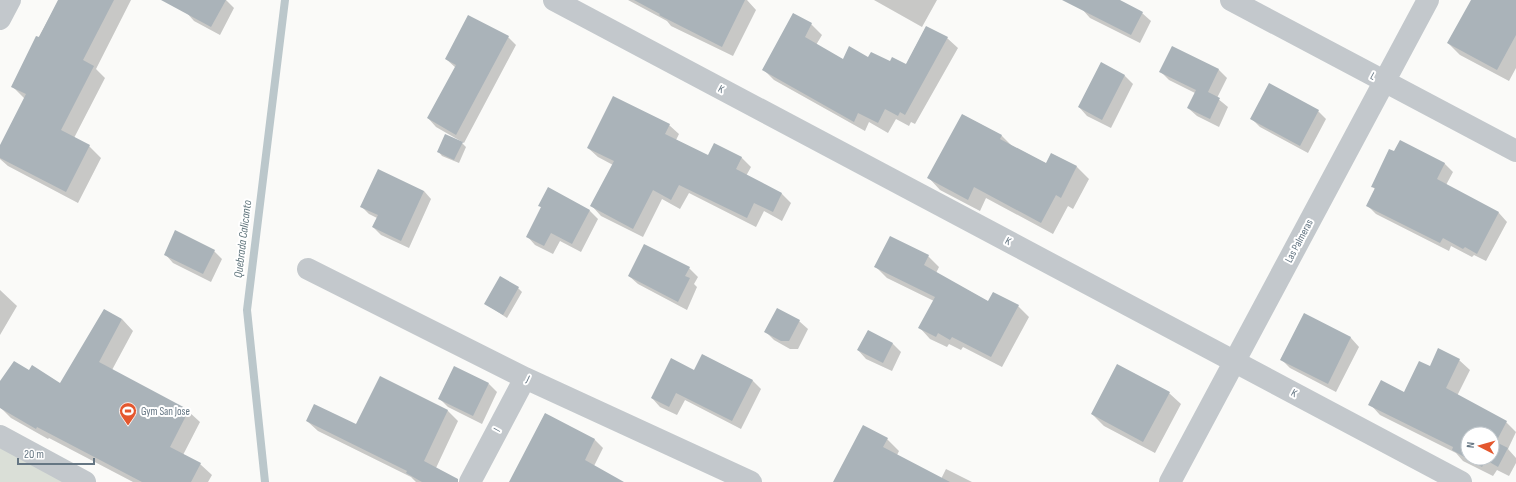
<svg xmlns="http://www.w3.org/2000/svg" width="1516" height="482" font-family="'Sofia Sans Condensed',sans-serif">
<rect width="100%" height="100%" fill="#fafaf8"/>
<!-- green -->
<path fill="#dadfd7" d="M0,436l85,46h-85z"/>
<!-- shadow -->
<path fill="#0003" fill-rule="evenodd" d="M59,0h72l-35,69 9,9 -31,60 15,8 12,12 -23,45 -70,-37 -8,-7v-12l25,-48 -13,-13z
M192,0h34l8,8 -14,27 -26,-14 -8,-9z
M628,0h119l9,10 -23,46 -62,-30 -4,-5z
M874,0h63l-15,27z
M1087,0h30l25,13 9,8 -11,22 -50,-25 -8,-9z
M1472,0h44v68l-7,13 -49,-26 -12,-12z
M794,14l17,10 11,11 -6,10 28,15 25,-2 37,7 20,-38 21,11 11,10 -43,76 -4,-2 -2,4 -13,-7 -8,14 -19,-11 -4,9 -91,-51 -10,-10z
M508,37l8,8 -52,98 -28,-16 -8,-9 28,-50 -10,-9z
M1172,47l47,23 8,8 -10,20 11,9 -9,20 -22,-11 -9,-8 7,-15 -26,-13 -8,-8z
M1101,64l24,12 8,8 -22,44 -24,-12 -8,-9z
M1318,111l8,8 -18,34 -48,-26 -9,-9z
M963,115l39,21 10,10 35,18 5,-10 25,13 12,12 -16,30 -5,-3 -15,28 -67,-36 -6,13 -40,-21 -11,-12z
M669,125l10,9 -3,6 32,16 33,1 10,10 -5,9 36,18 9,9 -9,18 -18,-10 -8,16 -67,-34 -9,16 -18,-10 -19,38 -42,-21 -9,-10 21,-41 -15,-8 -10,-9z
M460,141l6,6 -7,16 -17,-7 -4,-5z
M1444,163l9,9 -7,13 53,28 8,9 -21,39 -12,-6 -2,2 -21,-11 -2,5 -73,-37 -9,-9 8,-16 -3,-3z
M549,189l41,22 8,8 -17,33 -21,-11 -7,13 -18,-9 -8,-9 15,-28 -2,-2z
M424,191l7,8 -22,49 -28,-13 -8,-8 4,-9 -8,-4 -7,-7z
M214,251l8,8 -11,23 -38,-19 -8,-9z
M928,256l11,11 -3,6 53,29 4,-9 25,13 11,11 -27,50 -39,-20 -2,3 -12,-6 -2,3 -17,-8 -10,-11 14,-27 -47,-23 -11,-11z
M689,268l9,9 -4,7 3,3 -10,23 -49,-26 -9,-8z
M518,288l4,4 -15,26 -21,-14z
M0,290l17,16 -17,29z
M1304,315l47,23 8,9 -23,45 -46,-24 -9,-9z
M122,319l11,12 -21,39 76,41 12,11 -17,33 17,9 12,11 -4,7h-75l-84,-44 -1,1 -37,-21 -11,-11v-26l29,-9 32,13z
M799,321l9,8 -10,20h-8l-16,-9 -8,-8z
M868,331l25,13 8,8 -9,19 -26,-12 -8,-9z
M703,355l50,26 8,8 -20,40 -56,-29 -8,15 -17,-8 -8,-9 42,-26z
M1459,360l11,10 -13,26 49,26 10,10 -8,17 8,9v5l-7,13 -12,-6 -4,6 -30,-15 -7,-8 -76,-38 -10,-11 34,-11 26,-25zM1468,434h24v24h-24z
M380,378l68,33 10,10 -22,47 21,14h-41l-5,-5 -93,-46 -11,-10 49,4z
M489,384l8,8 -15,32 -34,-17 -9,-9z
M1169,393l12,11 -26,49 -51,-27 -12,-12z
M545,414l50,26 8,8 -9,18 22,16h-105z
M887,439l12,12 -2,4 44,24 5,-10 26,13h-131z"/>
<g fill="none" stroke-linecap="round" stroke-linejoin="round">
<!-- stream -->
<path stroke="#bbc7cb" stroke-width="8" d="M265,482l-18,-172 38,-310"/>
</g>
<!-- building -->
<path fill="#aab3b9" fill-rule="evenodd" d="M58,0h56l-31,60 11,6 -33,64 29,15 -24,47 -66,-34v-13l26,-51 -15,-7 25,-51 3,1z
M161,0h65l-15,27z
M634,0h111l-23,47 -63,-32 1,-1z
M1062,0h58l23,12 -12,23z
M1471,0h45v35l-19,35 -50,-27z
M793,13l19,10 -7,14 38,22 6,-13 19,11 3,-5 19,9 2,-4 14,7 20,-38 22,11 -43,78 -5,-3 -2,4 -13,-7 -7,14 -20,-10 -4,9 -92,-52z
M468,15l41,21 -53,99 -29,-17 29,-53 -11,-6z
M1172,46l47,23 -11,23 12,6 -10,21 -23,-11 9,-18 -37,-18z
M1101,62l24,13 -23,45 -24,-13z
M1269,83l50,27 -19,36 -50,-27z
M613,96l57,28 -5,10 43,21 6,-12 28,14 -6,12 46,24 -9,19 -19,-9 -7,15 -68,-33 -8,15 -18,-10 -20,39 -43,-23 24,-45 -27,-13z
M962,114l40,21 -2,4 46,24 5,-10 26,13 -16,32 -5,-3 -15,28 -67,-36 -6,13 -41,-22z
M445,134l18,8 -9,18 -17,-8z
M1400,140l45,23 -8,16 62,33 -22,42 -12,-7 -2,2 -20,-11 -3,5 -74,-37 9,-18 -4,-1 18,-38 5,2z
M378,169l46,22 -23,50 -29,-14 6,-12 -18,-8z
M548,187l42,23 -18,34 -21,-11 -7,13 -18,-9 15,-30 -3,-1z
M175,230l40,20 -12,24 -39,-19z
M890,236l39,19 -5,10 64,36 5,-9 26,13 -28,52 -39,-20 -2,3 -12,-7 -2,4 -18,-9 17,-31 -61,-30z
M644,244l46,23 -5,9 5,2 -12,24 -50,-26z
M500,276l19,11 -16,28 -19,-11z
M777,308l23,12 -11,21h-8l-17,-9z
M104,309l18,10 -23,43 90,48 -19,37 31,16 -10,19h-49l-105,-55 -1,2 -36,-21v-27l14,-20 15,9 3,-5 28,18z
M1304,313l47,24 -23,47 -48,-24z
M868,330l25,13 -10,20 -26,-13z
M1438,348l22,11 -14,29 61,33 -11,21 12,6 -10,19 -12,-7 -4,7 -30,-17 1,-3 -85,-42 13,-25 23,12 15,-31 11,5zM1468,434h24v24h-24z
M702,354l51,26 -21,41 -56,-28 -7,14 -18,-9 20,-40 23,12z
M1117,364l53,28 -27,50 -52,-28z
M454,366l35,17 -16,33 -35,-17z
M380,376l68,34 -24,51 34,18v3h-36l-16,-9 1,-2 -101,-50 8,-17 42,20z
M545,413l50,26 -10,21 39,22h-115z
M863,425l25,13 -5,9 67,35h-117z"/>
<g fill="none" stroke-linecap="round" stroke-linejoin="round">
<!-- minor -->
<path stroke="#c3c8cc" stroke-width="22" d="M554,0l907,482
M1231,0l285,151
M0,19l10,-19
M308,269l217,109 226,104
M0,436l85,46
M470,482l55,-104
M1170,482l258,-482"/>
</g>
<!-- icons -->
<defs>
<g id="stadium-pin" transform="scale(0.9)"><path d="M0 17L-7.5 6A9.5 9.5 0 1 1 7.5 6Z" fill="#e4572e" stroke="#fff"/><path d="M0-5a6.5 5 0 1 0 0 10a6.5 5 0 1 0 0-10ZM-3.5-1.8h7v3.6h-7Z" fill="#fff"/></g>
</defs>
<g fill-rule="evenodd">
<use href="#stadium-pin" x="128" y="411"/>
</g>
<g text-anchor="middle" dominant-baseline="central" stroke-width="4" stroke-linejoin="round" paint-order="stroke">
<!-- street labels -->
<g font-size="11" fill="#657683" stroke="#fff">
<text transform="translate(1373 76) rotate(28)">L</text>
<text transform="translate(721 89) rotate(28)">K</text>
<text transform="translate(1008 241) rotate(28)">K</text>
<text transform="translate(1299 241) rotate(-62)">Las Palmeras</text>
<text transform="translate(528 379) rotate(25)">J</text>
<text transform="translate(1294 393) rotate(28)">K</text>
<text transform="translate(497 430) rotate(-62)">I</text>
</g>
<!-- poi labels -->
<g font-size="11" fill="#657683" stroke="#fff" text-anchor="start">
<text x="141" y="411">Gym San Jose</text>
</g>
<!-- water labels -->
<g font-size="12" font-style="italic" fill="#60757c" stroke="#fff">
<text transform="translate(243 239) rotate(-83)">Quebrada Calicanto</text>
</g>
</g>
<!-- north arrow -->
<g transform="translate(1480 446) rotate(276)"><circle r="19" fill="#ffffff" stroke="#c1c8cd"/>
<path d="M0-3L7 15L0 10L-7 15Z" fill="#e4572e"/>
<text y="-6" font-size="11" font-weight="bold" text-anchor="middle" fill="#657683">N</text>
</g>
<!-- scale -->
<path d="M18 458v6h76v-6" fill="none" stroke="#657683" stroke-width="2"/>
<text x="24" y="458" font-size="12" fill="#657683" stroke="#ffffff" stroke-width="3" paint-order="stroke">20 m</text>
</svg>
